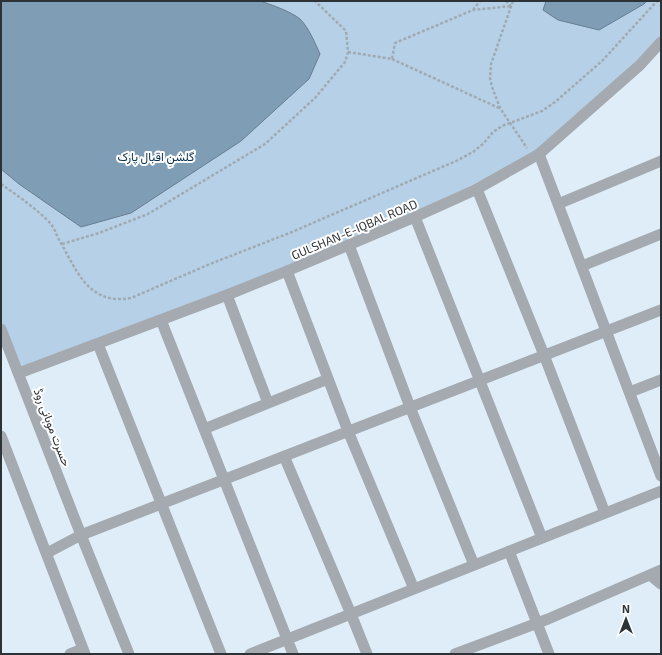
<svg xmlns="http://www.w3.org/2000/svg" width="662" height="655" font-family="'Exo 2',Vazirmatn,sans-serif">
<rect width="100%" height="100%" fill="#dfedf8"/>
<!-- green -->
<path fill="#b6d1e7" d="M1,1h660v41l-122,112 -252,117 -268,102 -18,-44z"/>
<!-- water -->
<path fill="#809db6" stroke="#677d90" d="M1,1h259c12,4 30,10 40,18 9,9 15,24 20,35l-11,25 -68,62 -110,72 -50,14 -62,-43 -18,-15z
M546,1h101l-3,3 -45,26 -41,-10 -15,-10z"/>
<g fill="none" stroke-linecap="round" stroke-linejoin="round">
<!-- path -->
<path stroke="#9faab3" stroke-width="2.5" stroke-dasharray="3 2" stroke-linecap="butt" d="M506,1l5,5
M513,1l-22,63 -1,14 2,9 8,21 27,40
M473,10l7,-9
M348,52l44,7 3,-16 78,-33 38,-4
M392,59l107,49
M1,184c17,12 36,25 50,40 3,4 5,9 7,14 18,30 29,68 73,60l79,-34 82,-32 164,-71 17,-9 11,-9 9,-11 9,-6 40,-15 13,-9 47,-41 55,-60
M62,244l37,-11 49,-19 117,-70 50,-46 30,-36 3,-10 -2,-21 -31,-30"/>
<!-- minor -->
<path stroke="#a4aaaf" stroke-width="11" d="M539,154l122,322
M477,189l67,166 61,158
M558,204l103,-43
M415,217l127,321
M349,245l61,162 64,158
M582,266l79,-32
M287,271l61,160 66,158
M227,295l41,108
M161,320l132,334
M98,344l123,310
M630,392l31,-12
M204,429l124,-50
M284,456l67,158 16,40
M509,551l40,103
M47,553l34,-18 580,-225
M650,575l11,9
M250,654l411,-163
M455,654l93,-35 113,-49"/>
<!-- tertiary -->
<path stroke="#a4aaaf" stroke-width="11" d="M1,329l80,206 48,119
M19,373l208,-78 60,-24 128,-54 62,-28 62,-35 101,-89 21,-23
M1,436l84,218
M70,654l13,-5"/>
</g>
<g text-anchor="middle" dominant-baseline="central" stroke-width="4" stroke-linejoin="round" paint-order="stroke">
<!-- park labels -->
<g font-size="12" fill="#0a304b" stroke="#fff">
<text x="156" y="156">گلشنِ اقبال پارک</text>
</g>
<!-- street labels -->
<g font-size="12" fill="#2d3236" stroke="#fff">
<text transform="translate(354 229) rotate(-23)">GULSHAN-E-IQBAL ROAD</text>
<text transform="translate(53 427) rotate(69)">حسرت موہانی روڈ</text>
</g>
</g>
<!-- border -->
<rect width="662" height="655" fill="none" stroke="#2d3236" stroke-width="4"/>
<!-- north arrow -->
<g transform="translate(626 619)" stroke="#ffffff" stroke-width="3" paint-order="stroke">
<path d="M0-3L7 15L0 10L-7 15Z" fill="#2d3236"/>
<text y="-6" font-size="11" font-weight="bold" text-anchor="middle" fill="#2d3236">N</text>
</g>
</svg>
